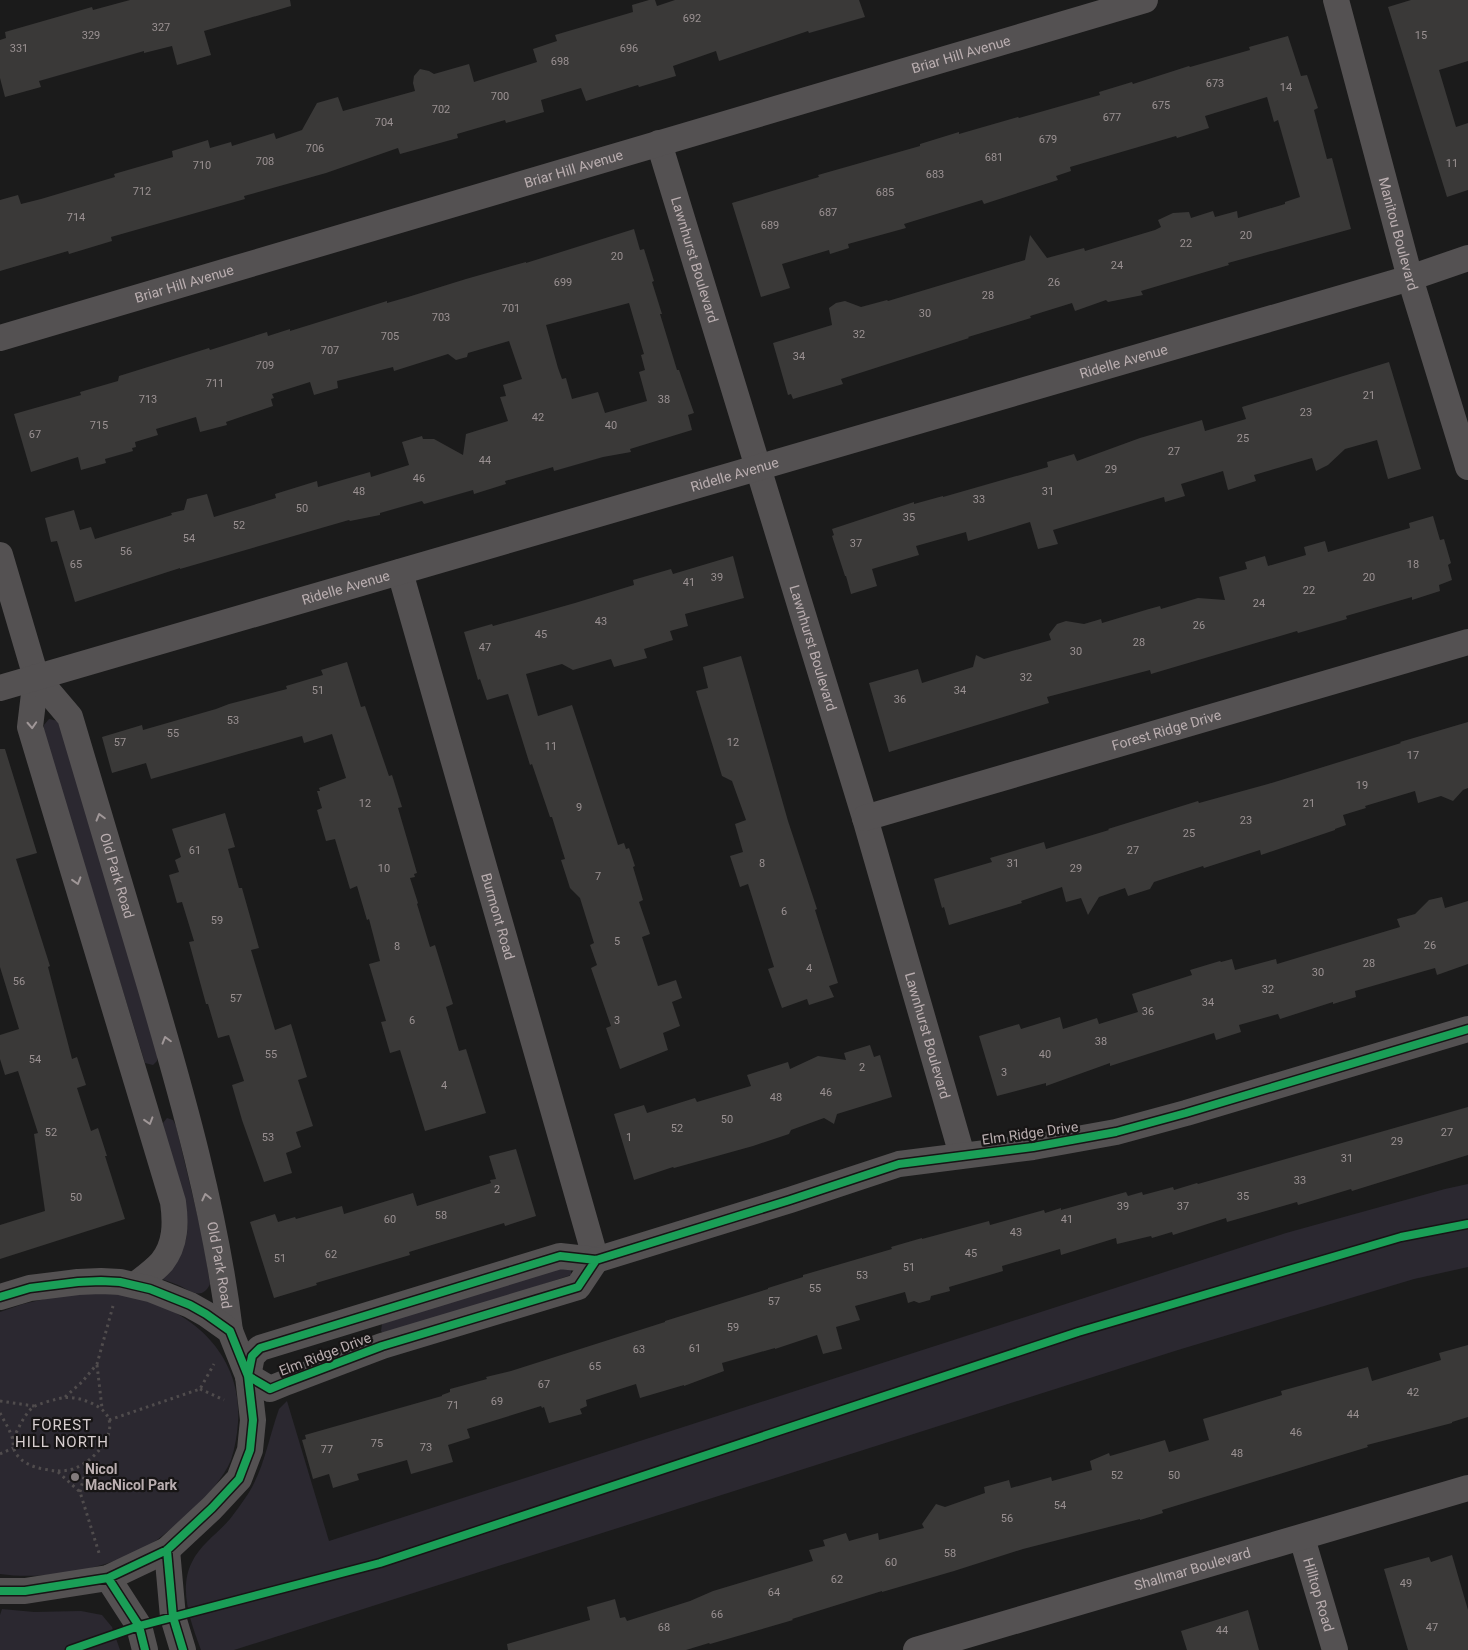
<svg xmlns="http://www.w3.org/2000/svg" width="1468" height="1650" font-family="Roboto,sans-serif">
<rect width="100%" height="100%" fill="#1b1b1b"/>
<!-- green -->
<path fill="#2b2830" d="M49,719l9,2 3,7 97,322 -1,11 -4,4 -8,-2 -101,-330v-8z
M167,1118l6,2 3,6 27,113 7,45c-8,17 -19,7 -32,1 -5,-2 -11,-4 -16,-6 6,-10 21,-29 24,-40 7,-27 -14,-81 -22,-109l-1,-7z
M1468,1184v83l-54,12 -236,71 -944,300h-33c-10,-27 -23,-61 -9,-88 8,-17 26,-29 38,-43 6,-8 12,-16 18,-25 16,-25 21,-57 31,-85l8,-8 42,140 957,-308 159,-44z
M561,1264l10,5v6l-185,62 -5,-6 1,-7z
M66,1294c24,0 49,-2 72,4 59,15 105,61 100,125 -1,12 -3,25 -7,37 -8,19 -23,34 -37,48 -12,12 -24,22 -37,32 -42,28 -107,41 -157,34v-262l23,-8z
M2,1609l32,3 47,-1 21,4 10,12 8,23h-120v-35z"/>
<!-- building -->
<path fill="#3a3938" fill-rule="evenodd" d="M130,0h160l1,6 -87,25 7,24 -34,10 -5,-19 -28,7v-2l-105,30 2,6 -36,10 -5,-19v-38l6,-2 -1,-6 87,-25 1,3z
M649,0h6l2,6 18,-6h184l6,17 -56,16 -1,-2 -89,30 -3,-10 -43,15 3,10 -37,11 -1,-2 -52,16 -5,-13 -40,12 3,12 -38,11 -1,-3 -48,14 1,4 -58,16 -2,-6 -72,25 -82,23 1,3 -134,38 1,4 -43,13 -1,-3 -68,20v-71l18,-5 3,9 20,-5 74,-22 -1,-3 59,-17 -1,-6 36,-11 2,8 21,-6 1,4 42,-13 2,6 26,-9 15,-27 21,-6 5,14 72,-20 -2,-8 1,-7 6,-7 9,2 5,3 35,-10 5,18 63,-20 -4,-13 24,-8 -2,-6 78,-23 -1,-7z
M1411,0h57v61l-29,9 17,57 12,-4v67l-21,7 -59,-190z
M1288,36l13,40 6,-1 11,33 -4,2 13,49 5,-1 19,71 -123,34 1,2 -88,26 2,4 -35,7 -2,-2 -31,11 -3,-8 -42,13 1,2 -63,19 1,1 -128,41 2,5 -50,15 -2,-5 -3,1 -15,-52 59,-18 -3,-17 7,-5 9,-2 16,6 26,-7 1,1 137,-41 5,-25 17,23 37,-10 1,3 70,-21 6,-3 -3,-7 15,-7 16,-1 2,6 22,-7 2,6 22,-6 1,7 47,-14v-2l15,-5 -22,-77 -4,2 -7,-25 -62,19 4,12 -32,10 -1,-2 -106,31 1,4 -15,5 2,4 -74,24 -2,-4 -78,24 2,4 -58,16 1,4 -19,6 -1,-4 -47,14 8,24 -29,9 -29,-94 87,-26 -1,-2 102,-29v-2l39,-12v2l59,-17 1,1 81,-23 -1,-3 33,-10 1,2 56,-18 1,1 60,-17 -1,-3z
M634,229l6,21 4,-1 10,32 -2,1 10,32h-2l17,56h2l15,43 -6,2 4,15 -62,19 1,3 -28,5 -49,14 -1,-4 -48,14 1,3 -32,10 -1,-4 -49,14 -2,-3 -42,12v2l-30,6 -1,-1 -169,49v-1l-105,34 -18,-61 -6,1 -6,-24 29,-8 6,20 11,-3 4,12 77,-24 -1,-2 13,-3 3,-11 20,-5 7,23 62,-19 -1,-4 42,-13 1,6 52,-15 1,5 38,-12 -7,-23 20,-6 1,3h11l29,16 3,-21 42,-13 -8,-24 6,-1 -3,-11 19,-6 -13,-38 -41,12 -1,4 -11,3 -8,-6 -54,17 -1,-4 -56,14 1,7 -24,7 -4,-13 -38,12 2,4 -3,1 2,7 -47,16 1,3 -27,7 -4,-15 -40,12 2,6 -23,7 1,5 -4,1 1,3 -28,8 1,4 -25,7 -3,-13 -47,15 -17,-58 67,-19 -1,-3 38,-11 1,-5 90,-28 1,2 57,-18 1,4 22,-7v2l97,-30v2l21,-6 58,-18 60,-17v1zM629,303l15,51 -3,1 4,15 -6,2 8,29 -42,12 -7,-21 -26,7 -6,-21 -4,1 -4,-11 -12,-43z
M1389,362l32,107 -33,10 -11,-39 -32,9 -17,16 -12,6 -4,-13 -58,17 2,6 -28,9 -5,-19 -42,13 4,12 -20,6 -1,-5 -111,33 5,14 -20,5 -8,-27 -62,19 -2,-9 -50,14 3,9 -47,14 5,17 -26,8 -5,-18h-1l-13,-40 2,-1 -2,-6 82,-27v2l29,-8v1l105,-30 -1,-5 27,-8 3,7 63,-23 62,-18 3,11 41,-12 -4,-12z
M1433,516l7,24 4,-1 7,24 -3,2 4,15 -13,5 1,6 -28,9v-3l-66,19 1,3 -49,14 -1,-2 -146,43 -1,-4 -103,27 2,6 -160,49 -20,-69 49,-14 4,14 51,-16 3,-12 8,4 67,-19 -2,-6 8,-10 9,-3 18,3 17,-5 1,4 47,-14 11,-3 1,3 37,-11 27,2 -6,-23 28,-8 -2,-7 20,-6 3,10 38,-11 -2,-8 21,-6 3,11 82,-24 -1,-5z
M733,556l11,42 -59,16 3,12 -18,5 3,9 -29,9 3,9 -33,9 -3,-8 -38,11 -11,-6 -36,10 12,42 34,-11 46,140 6,-2 2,6 3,-1 6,18 -2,1 10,33 -4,2 11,32 -8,3 16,49 18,-6 6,18 -10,4 8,24 -17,7 5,17 -48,19 -14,-41 5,-2 -20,-58 6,-3 -7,-20 4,-2 -14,-45 -10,-10 -9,-28 4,-1 -13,-42h-2l-18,-53 -2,1 -22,-71 -21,6 -7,-21 -2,1 -14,-48 28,-8 1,2 22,-6 60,-17 59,-18 -1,-5 38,-11 2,5z
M741,656l47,165 29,88 -2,1 23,73 -9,3 5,11 -25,8 -2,-6 -25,9 -14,-39 6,-2 -26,-83 -8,3 -10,-31 13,-4 -8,-28 11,-4 -14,-39 -10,-5 -26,-85 12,-3 -5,-21z
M347,662l14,45 4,-1 24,70 3,-1 10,32 -4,1 19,65 -3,1 1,3 -5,1 8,25 -1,1 13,43 5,-2 18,59 -7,3 13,44 7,-2 20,64 -61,18 -25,-81 -10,3 -9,-31 5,-1 -17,-57 11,-3 -11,-42 -2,1 -10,-34 -7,3 -15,-50 -9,2 -9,-31 5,-2 -5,-17h3l-1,-3 27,-10 -14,-44 -28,9 -2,-7 -151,43 -5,-16 -34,10 -10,-36 40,-12 1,5 73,-21 13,-5 58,-15 -1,-3 37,-11 -2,-5z
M1468,722v66l-5,2 -10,11 -12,-5 -23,7 -3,-12 -50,15 1,2 -23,7 3,10 -11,4v1l-74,25 -1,-5 -56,18 -1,-2 -49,16 -4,7 -22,7 -3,-8 -26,9 -11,18 -7,-17 -15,4 -4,-15 -41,14 1,2 -73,22 -5,-18 -2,1 -8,-29 58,-17 -2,-4 54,-16 2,7 63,-19 -1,-1 90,-28 1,2 69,-19 133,-41 -1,-1z
M0,749h5l32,104 -21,6 34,107 -2,1 24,92 5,-2 9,28 -9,3 14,43 7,-3 9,28h-2l20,63 -125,40v-34l45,-14 -11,-77 4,-1 -20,-62 -13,4 -5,-16v-24l19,-6 -19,-62z
M225,813l10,34 -7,2 11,39h3l17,60 -8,2 24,80 16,-6 16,53 -9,3 15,46 -17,6 5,15 -15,6 6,20 -28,9 -22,-62 -10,-35 12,-4 -15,-46 -11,3 -10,-34h-2l-17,-62 5,-1 -12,-39 -5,1 -8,-28 10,-3 -4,-12 6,-3 -9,-28z
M1442,897l3,11 23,-7v63l-31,11 -2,-7 -80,23 1,6 -23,7v-2l-53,17 -2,-5 -39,11 2,7 -25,8 -2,-7 -104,33v-3l-64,23v-3l-49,13 -18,-60 40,-12 2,5 39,-12 3,12 34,-11 2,6 39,-12 -6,-18 60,-19 -2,-5 30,-9 1,1 11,-3 3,11 41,-11 1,5 123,-37 -3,-8 18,-5 14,-14z
M870,1045l4,12 6,-2 12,42 -55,17 -3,10 -10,-6 -33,12 -2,4 -36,12 -79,22 -1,-1 -39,13 -20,-66 30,-9 3,8 48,-15 2,4 54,-16 -4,-11 41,-13 2,7 28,-13 28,4 -2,-7z
M1468,1107v48l-116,36 -1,-2 -53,16 -1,-3 -70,20 -1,-4 -53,17 -1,-3 -20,6 -1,-2 -34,8 -1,-6 -55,17 -1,-6 -58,17 1,5 -54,16 1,4 -19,5 -1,4 -11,3 -5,-2 -6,2 -3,-11 -50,14 5,14 -24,7 6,22 -19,5 -6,-19 -42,14v-1l-53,15 2,8 -40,15v-1l-44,13 -4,-14 -50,16 1,6 -7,3 2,5 -33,9 -5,-16 -2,1 -1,-2 -74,23 3,9 -22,7 5,17 -42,12 -4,-14 -50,14 2,6 -26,8 -4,-14 -16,5 -11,-39 4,-1 -1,-4 137,-39v-1l8,-3v-3l37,-10 -1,-2 25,-6 154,-49v-1l103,-32v-1l35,-11v-2l89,-26 -1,-2 31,-9v1l67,-18 1,4 54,-15 1,3 16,-5v2l65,-18 2,4 14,-4 1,3 30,-8 1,3 23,-7 1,1z
M516,1149l20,67 -31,10 -1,-3 -95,29 1,3 -94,28 1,2 -43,13 -24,-76 25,-8 3,8 17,-5 1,2 46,-13 2,8 69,-21 4,13 74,-23 -1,-3 6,-1 -7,-23z
M1468,1345v72l-16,5v1l-85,22 1,2 -56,17 -150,46 1,3 -23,7v-1l-117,30 -69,22 -72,21v-1l-90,28 1,1 -83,24 -1,-1 -23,7h-178l-1,-6 83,-24 -3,-13 28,-8 5,19 5,-1 2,4 63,-20 23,-10 100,-30 -4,-11 16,-4 -2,-6 23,-7 3,8 29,-8 1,7 45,-12 -2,-4 14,-20 9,3 40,-14 -1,-6 25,-7 2,8 40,-11 1,4 40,-11 -2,-9 19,-8 1,3 55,-16 4,12 40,-12 -6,-21 76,-23 3,-1 -1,-4 87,-24 4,14 69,-21 -2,-7z
M1452,1555l16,55v40h-60l-24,-81 45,-12 2,5z
M1248,1610l11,40h-72l-6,-19z"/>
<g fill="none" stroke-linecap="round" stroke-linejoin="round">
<!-- path -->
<path stroke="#504c4d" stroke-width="3" stroke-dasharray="2.5 4" stroke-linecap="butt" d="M97,1365l5,43
M200,1389l24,11
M65,1397l17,-15 15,-18 16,-58
M0,1401l34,5
M0,1413c4,8 9,15 12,24 2,7 0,12 5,18 6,8 16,12 26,14 11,2 19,3 30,0 24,-8 56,-47 22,-64 -9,-5 -22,-9 -33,-7 -6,1 -24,6 -29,9 -9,8 -15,22 -20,32
M109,1420l91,-31 14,-25
M0,1454l13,-6
M58,1472l22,20 19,61
M80,1492l8,-31"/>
<!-- street -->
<g stroke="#545152" stroke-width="26">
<path id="s1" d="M1336,0l74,278 58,189"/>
<path id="s2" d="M659,143l206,675 97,337"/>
<path id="s3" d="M0,338l1145,-338"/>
<path d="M0,555l36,122 -6,50 143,475c3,21 3,42 -11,60 -7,8 -18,16 -27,23"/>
<path id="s4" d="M400,572l196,688"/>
<path id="s5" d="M36,677l34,40c27,90 53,179 80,269 33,112 66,229 80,345"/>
<path id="s6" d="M0,688l1410,-410 58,-20"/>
<path id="s7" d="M865,818l603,-176"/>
<path d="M0,1297l30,-9 48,-6 23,-1 19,1 30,7 40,16 16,9 24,17 18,45 5,44 -3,30 -11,29 -27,29 -45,42 -59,28 -83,13h-25"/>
<path d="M248,1376l4,-20 8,-8 300,-92 36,4 194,-60 109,-36 134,-17 83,-15 70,-19 282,-84"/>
<path d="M248,1376l22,13 17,-7 95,-36 196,-59 18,-27"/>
<path id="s8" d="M1302,1538l33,112"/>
<path d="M167,1550l6,67 10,33"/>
<path d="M108,1578l31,48 6,24"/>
<path id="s9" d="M916,1650l552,-162"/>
</g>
<!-- cycleway casing -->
<g stroke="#171515" stroke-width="11">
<path id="cycleway" d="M0,1297l30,-9 48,-6 23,-1 19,1 30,7 40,16 16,9 24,17 18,45 5,44 -3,30 -11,29 -27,29 -45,42 -59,28 -83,13h-25
M248,1376l4,-20 8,-8 300,-92 36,4 194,-60 109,-36 134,-17 83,-15 70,-19 282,-84
M248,1376l22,13 17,-7 95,-36 196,-59 18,-27
M167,1550l6,67 10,33
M108,1578l31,48 6,24
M70,1650l69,-24 241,-63 698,-231 323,-95 67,-13"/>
</g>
<!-- cycleway -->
<use href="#cycleway" stroke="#1a9f57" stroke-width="8"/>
</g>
<!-- one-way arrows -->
<defs><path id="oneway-chevron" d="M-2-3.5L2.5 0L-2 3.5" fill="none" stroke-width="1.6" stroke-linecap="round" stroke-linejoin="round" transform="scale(1.25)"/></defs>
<g stroke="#a09798">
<use href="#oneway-chevron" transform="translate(32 725) rotate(87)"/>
<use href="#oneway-chevron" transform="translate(100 817) rotate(-106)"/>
<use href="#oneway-chevron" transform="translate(77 881) rotate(73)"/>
<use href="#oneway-chevron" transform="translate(166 1040) rotate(-106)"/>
<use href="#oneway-chevron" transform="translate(149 1121) rotate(73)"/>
<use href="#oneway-chevron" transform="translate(206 1197) rotate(-103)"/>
</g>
<!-- markers -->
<circle fill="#827b7c" stroke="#171515" stroke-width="2" cx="75" cy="1477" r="5"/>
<g text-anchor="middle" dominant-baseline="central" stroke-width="4.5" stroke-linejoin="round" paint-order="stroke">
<!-- number labels -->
<g font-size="11" fill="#9a9192">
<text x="692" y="18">692</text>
<text x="161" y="27">327</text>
<text x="91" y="35">329</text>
<text x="1421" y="35">15</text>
<text x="19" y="48">331</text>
<text x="629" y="48">696</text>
<text x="560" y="61">698</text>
<text x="1215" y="83">673</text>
<text x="1286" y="87">14</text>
<text x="500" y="96">700</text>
<text x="1161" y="105">675</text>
<text x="441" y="109">702</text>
<text x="1112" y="117">677</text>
<text x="384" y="122">704</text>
<text x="1048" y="139">679</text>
<text x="315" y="148">706</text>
<text x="994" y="157">681</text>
<text x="265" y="161">708</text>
<text x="1452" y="163">11</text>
<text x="202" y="165">710</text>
<text x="935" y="174">683</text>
<text x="142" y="191">712</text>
<text x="885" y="192">685</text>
<text x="828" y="212">687</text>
<text x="76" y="217">714</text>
<text x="770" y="225">689</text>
<text x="1246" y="235">20</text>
<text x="1186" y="243">22</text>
<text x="617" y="256">20</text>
<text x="1117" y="265">24</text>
<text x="563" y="282">699</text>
<text x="1054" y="282">26</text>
<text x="988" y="295">28</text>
<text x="511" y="308">701</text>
<text x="925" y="313">30</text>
<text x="441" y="317">703</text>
<text x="859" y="334">32</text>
<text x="390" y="336">705</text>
<text x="330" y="350">707</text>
<text x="799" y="356">34</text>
<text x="265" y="365">709</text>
<text x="215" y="383">711</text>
<text x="1369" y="395">21</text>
<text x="148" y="399">713</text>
<text x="664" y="399">38</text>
<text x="1306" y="412">23</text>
<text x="538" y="417">42</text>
<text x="99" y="425">715</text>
<text x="611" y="425">40</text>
<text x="35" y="434">67</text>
<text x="1243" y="438">25</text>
<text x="1174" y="451">27</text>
<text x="485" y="460">44</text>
<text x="1111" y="469">29</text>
<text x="419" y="478">46</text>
<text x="359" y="491">48</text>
<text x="1048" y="491">31</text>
<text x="979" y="499">33</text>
<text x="302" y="508">50</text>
<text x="909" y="517">35</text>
<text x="239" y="525">52</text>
<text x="189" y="538">54</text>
<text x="856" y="543">37</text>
<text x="126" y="551">56</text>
<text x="76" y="564">65</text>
<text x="1413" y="564">18</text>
<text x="717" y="577">39</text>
<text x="1369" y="577">20</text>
<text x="689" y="582">41</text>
<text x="1309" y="590">22</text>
<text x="1259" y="603">24</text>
<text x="601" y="621">43</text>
<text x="1199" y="625">26</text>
<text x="541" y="634">45</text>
<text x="1139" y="642">28</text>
<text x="485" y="647">47</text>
<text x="1076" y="651">30</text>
<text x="1026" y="677">32</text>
<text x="318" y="690">51</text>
<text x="960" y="690">34</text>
<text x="900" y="699">36</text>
<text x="233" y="720">53</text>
<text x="173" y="733">55</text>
<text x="120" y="742">57</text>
<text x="733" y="742">12</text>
<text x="551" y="746">11</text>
<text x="1413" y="755">17</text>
<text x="1362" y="785">19</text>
<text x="365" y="803">12</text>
<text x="1309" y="803">21</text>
<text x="579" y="807">9</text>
<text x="1246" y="820">23</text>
<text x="1189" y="833">25</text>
<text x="195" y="850">61</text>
<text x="1133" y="850">27</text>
<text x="762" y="863">8</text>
<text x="1013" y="863">31</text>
<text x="384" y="868">10</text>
<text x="1076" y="868">29</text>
<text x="598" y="876">7</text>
<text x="784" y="911">6</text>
<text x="217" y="920">59</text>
<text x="617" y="941">5</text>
<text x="1430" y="945">26</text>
<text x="397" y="946">8</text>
<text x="1369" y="963">28</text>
<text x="809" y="968">4</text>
<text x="1318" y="972">30</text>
<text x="19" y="981">56</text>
<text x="1268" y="989">32</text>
<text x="236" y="998">57</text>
<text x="1208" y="1002">34</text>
<text x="1148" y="1011">36</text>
<text x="412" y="1020">6</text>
<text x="617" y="1020">3</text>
<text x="1101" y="1041">38</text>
<text x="271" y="1054">55</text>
<text x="1045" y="1054">40</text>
<text x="35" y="1059">54</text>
<text x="862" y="1067">2</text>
<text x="1004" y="1072">3</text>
<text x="444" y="1085">4</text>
<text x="826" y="1092">46</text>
<text x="776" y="1097">48</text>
<text x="727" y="1119">50</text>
<text x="677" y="1128">52</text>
<text x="51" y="1132">52</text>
<text x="1447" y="1132">27</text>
<text x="268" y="1137">53</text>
<text x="629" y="1137">1</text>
<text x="1397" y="1141">29</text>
<text x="1347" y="1158">31</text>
<text x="1300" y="1180">33</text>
<text x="497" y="1189">2</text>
<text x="1243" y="1196">35</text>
<text x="76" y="1197">50</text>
<text x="1123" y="1206">39</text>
<text x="1183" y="1206">37</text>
<text x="441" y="1215">58</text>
<text x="390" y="1219">60</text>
<text x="1067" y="1219">41</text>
<text x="1016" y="1232">43</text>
<text x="971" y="1253">45</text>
<text x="331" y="1254">62</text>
<text x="280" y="1258">51</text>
<text x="909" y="1267">51</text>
<text x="862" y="1275">53</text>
<text x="815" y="1288">55</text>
<text x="774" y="1301">57</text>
<text x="733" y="1327">59</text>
<text x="695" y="1348">61</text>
<text x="639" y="1349">63</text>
<text x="595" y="1366">65</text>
<text x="544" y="1384">67</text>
<text x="1413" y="1392">42</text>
<text x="497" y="1401">69</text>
<text x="453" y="1405">71</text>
<text x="1353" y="1414">44</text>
<text x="1296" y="1432">46</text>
<text x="377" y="1443">75</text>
<text x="426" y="1447">73</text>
<text x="327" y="1449">77</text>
<text x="1237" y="1453">48</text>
<text x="1117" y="1475">52</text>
<text x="1174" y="1475">50</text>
<text x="1060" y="1505">54</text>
<text x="1007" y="1518">56</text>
<text x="950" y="1553">58</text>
<text x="891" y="1562">60</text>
<text x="837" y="1579">62</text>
<text x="1406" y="1583">49</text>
<text x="774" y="1592">64</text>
<text x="717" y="1614">66</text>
<text x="664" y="1627">68</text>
<text x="1432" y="1627">47</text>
<text x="1222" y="1630">44</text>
</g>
<!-- street labels -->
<g font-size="14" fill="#baaeb0" stroke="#171515">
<text stroke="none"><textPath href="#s3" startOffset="1002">Briar Hill Avenue</textPath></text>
<text stroke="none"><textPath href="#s3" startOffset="598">Briar Hill Avenue</textPath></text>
<text stroke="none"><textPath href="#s1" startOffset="242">Manitou Boulevard</textPath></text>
<text stroke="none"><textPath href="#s2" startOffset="122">Lawnhurst Boulevard</textPath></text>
<text stroke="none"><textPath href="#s3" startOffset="192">Briar Hill Avenue</textPath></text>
<text stroke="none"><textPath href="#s6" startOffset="1170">Ridelle Avenue</textPath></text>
<text stroke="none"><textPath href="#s6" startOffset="765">Ridelle Avenue</textPath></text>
<text stroke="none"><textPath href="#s6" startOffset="360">Ridelle Avenue</textPath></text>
<text stroke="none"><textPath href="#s2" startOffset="528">Lawnhurst Boulevard</textPath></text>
<text stroke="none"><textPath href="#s7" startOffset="314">Forest Ridge Drive</textPath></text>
<text stroke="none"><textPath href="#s5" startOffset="218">Old Park Road</textPath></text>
<text stroke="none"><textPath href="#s4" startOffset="358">Burmont Road</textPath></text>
<text stroke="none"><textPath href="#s2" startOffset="932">Lawnhurst Boulevard</textPath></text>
<text transform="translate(1030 1133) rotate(-8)">Elm Ridge Drive</text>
<text stroke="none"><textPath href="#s5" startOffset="621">Old Park Road</textPath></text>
<text transform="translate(325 1354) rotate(-21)">Elm Ridge Drive</text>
<text stroke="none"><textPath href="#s9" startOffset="288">Shallmar Boulevard</textPath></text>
<text stroke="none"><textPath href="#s8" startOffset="59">Hilltop Road</textPath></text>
</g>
<!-- poi labels -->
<g font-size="14" font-weight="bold" fill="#baaeb0" stroke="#171515" text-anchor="start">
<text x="85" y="1469">Nicol<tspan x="85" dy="16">MacNicol Park</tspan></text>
</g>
<!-- neighbourhood labels -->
<g font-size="15" letter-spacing="1" fill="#d7cecf" stroke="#171515">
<text x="62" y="1425">FOREST<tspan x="62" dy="17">HILL NORTH</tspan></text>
</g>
</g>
</svg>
